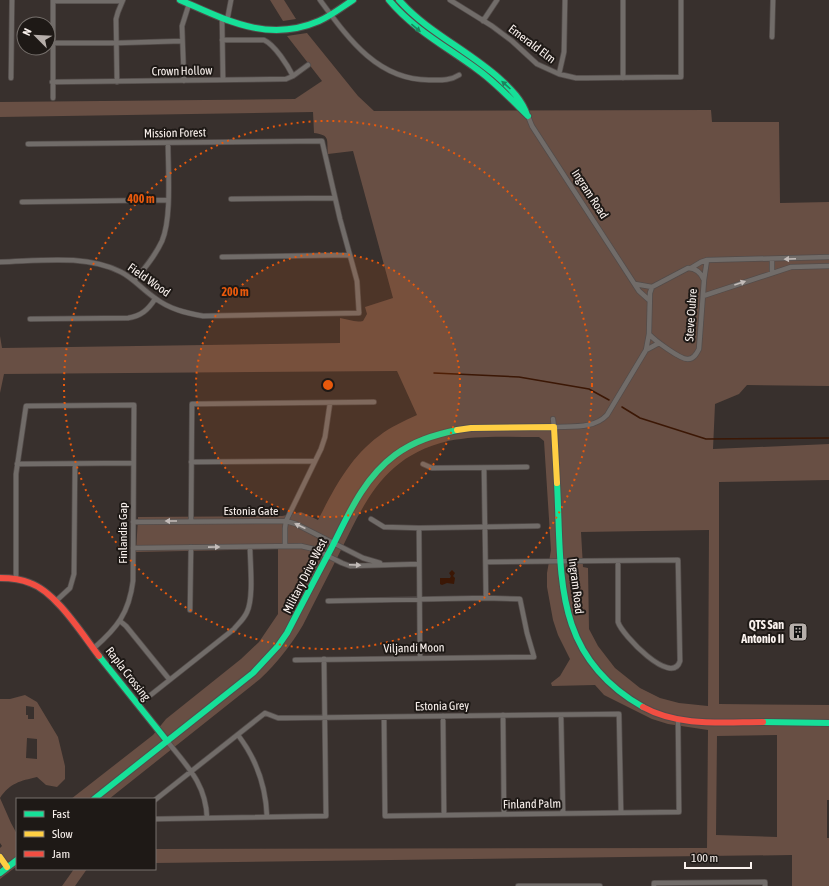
<svg xmlns="http://www.w3.org/2000/svg" width="829" height="886" font-family="'Asap Condensed',sans-serif">
<rect width="100%" height="100%" fill="#38302d"/>
<!-- green -->
<path fill="#684f44" fill-rule="evenodd" d="M270,0h14l12,19 -13,2z
M307,33l51,63 16,15 337,-1 1,12h67l1,81 49,-1v184l-82,-1 -8,9 -24,10 -2,45 116,-5v36l-110,2v222l110,1v95h-2v38h2v48h-37v-31l-637,8v-14l552,-1 1,-118 -40,-6 -16,-5 -48,-24 -9,-10 -43,1 -1,-3 9,-7 10,-17 -12,-24 -5,-15 -6,-33v-14l4,-23 -7,-109 -5,-4c-30,0 -62,-2 -91,4 -63,15 -82,58 -108,111 -12,24 -25,49 -37,73 -12,20 -26,38 -43,54l-151,120h-38l82,-64 13,-16 75,-60 18,-17 19,-28v-65l-142,3 2,-35 144,-1 19,-4 17,8c16,-31 32,-63 61,-84 11,-9 25,-15 38,-21l-20,-44 -393,3 -4,19v-57l2,12 338,-5v-25c8,1 15,5 23,3l4,-7 -2,-7 28,-9 -40,-147 -25,3c-2,-12 4,-19 -14,-21l-1,-21 -313,5v-15l295,-3 27,-18 -35,-45zM709,530l-1,176 -29,-3 -19,-5 -20,-10 -25,-20 -17,-22 -9,-17 -1,-61 -5,-1 -2,-35zM777,735v102l-61,-2 1,-99z
M25,695l12,7 21,35 7,29v13l-8,8 -11,-2 -9,-8c-17,4 -27,6 -37,21l11,25 6,11v32l-17,13v-31l2,-2 -2,-3v-144h10zM26,706l8,1v12h-6v-4h-2zM27,738l10,1v20l-11,-1z
M74,869h13l-12,17h-13z"/>
<!-- water -->
<path fill="#3b1705" d="M452,570l3,3 -2,3 2,2 -1,6 -7,-1 -5,2 -2,-1v-6h10l1,-2 -2,-3z"/>
<g fill="none" stroke-linecap="round" stroke-linejoin="round">
<!-- stream -->
<path stroke="#3b1705" stroke-width="1.5" d="M434,373l85,4 70,12 20,11
M622,407l18,11 66,21 123,-1"/>
<!-- street casing -->
<g stroke="#534c4a" stroke-width="6">
<path id="street" d="M320,0c28,38 57,80 109,80 11,0 21,1 30,-5
M450,0l42,26 20,15 25,23 22,10 17,4h10l95,-1v-77
M53,1h69
M222,18l1,62
M227,21l4,-21
M483,21l14,-21
M772,37l1,-37
M222,40h42c11,5 24,26 29,36
M52,43h65l65,-2
M559,74l5,-22 1,-52
M11,78l1,-78
M623,78v-78
M184,81l-2,-55 7,-22
M52,82l234,-3 7,-3 15,-11
M117,82l-1,-63 2,-7 5,-12
M53,98v-98
M528,116l4,10 107,165 10,9
M231,199l104,-1
M22,202l146,-2
M222,257l128,-2
M0,262c39,-1 85,-8 121,10 12,6 22,18 34,26 14,11 31,15 48,18l156,-3 -2,-32 -17,-62 -18,-78 -294,3
M688,268c8,0 13,5 16,12l-5,69c-2,4 -5,10 -11,10 -7,1 -34,-19 -39,-25l1,-41 2,-6z
M691,268l10,-6 6,-2 122,-3
M772,272v-13
M704,280l3,-20
M134,281c11,-13 21,-25 28,-40 10,-23 6,-72 6,-98
M635,284l17,3
M703,296l88,-29 38,-1
M30,319l98,-1c13,-2 20,-8 27,-19
M646,350l13,-7
M553,419l1,8c18,-1 40,2 53,-12l39,-65 3,-16
M191,462l124,-1
M17,464l116,-1
M423,464l9,4 95,-1
M484,468l2,130
M371,519l13,8 35,1 119,-2
M191,521l1,-117 182,-2
M133,522l153,-1 10,3 67,34 17,5
M419,528l1,129
M285,546v-18l1,-7 35,-72 4,-12 5,-34
M133,548l168,-2 13,3 28,14 8,3 69,-2
M486,562l192,-2 2,101c-8,26 -58,-26 -62,-39v-61
M16,578v-104l10,-68 108,-1 -1,176c-4,32 -16,47 -39,67
M56,601l14,-13 4,-14 1,-110
M190,610l1,-63
M120,621l6,5 43,53
M295,660l239,-3 -7,-24 -7,-34 -34,-1 -158,3
M138,705l96,-76c5,-6 10,-10 13,-17 7,-15 3,-49 3,-65
M503,715l1,99
M561,715l2,98
M443,716l1,99
M384,717l1,99 294,-4 -1,-93
M238,735c19,25 28,51 29,82
M167,741c20,25 39,43 40,77
M155,800l110,-87 13,5h7l334,-4 2,98
M155,819l171,-3 -2,-157
M518,886h82
M654,886v-3l111,-1v4"/>
</g>
<!-- fast casing -->
<g stroke="#534c4a" stroke-width="8">
<path id="fast" d="M180,0c46,20 88,43 139,21 12,-5 23,-14 34,-21
M389,0c25,30 58,47 89,70 18,13 34,30 50,46
M399,0c28,32 69,50 101,79 11,10 22,21 27,36
M557,483c5,91 -6,172 86,224
M99,656l68,85
M763,722l66,1
M94,799l159,-126 25,-27 9,-13c15,-29 30,-58 45,-86 17,-34 32,-69 63,-92 19,-14 39,-20 62,-25
M0,873l17,-13"/>
</g>
<!-- slow casing -->
<g stroke="#534c4a" stroke-width="8">
<path id="slow" d="M457,430l14,-2 83,-1 3,56
M0,857l7,10"/>
</g>
<!-- jam casing -->
<g stroke="#534c4a" stroke-width="8">
<path id="jam" d="M0,578c10,0 21,1 30,5 26,9 52,51 69,73
M643,707c36,20 80,15 120,15"/>
</g>
<!-- street -->
<use href="#street" stroke="#716c69" stroke-width="4.5"/>
<!-- fast -->
<use href="#fast" stroke="#16e098" stroke-width="6"/>
<!-- slow -->
<use href="#slow" stroke="#ffcf43" stroke-width="6"/>
<!-- jam -->
<use href="#jam" stroke="#f24e42" stroke-width="6"/>
</g>
<!-- one-way arrows -->
<defs><path id="oneway-solid" d="M-6-.8H1V-3.2L6.5 0L1 3.2V.8H-6Z"/></defs>
<g fill="#1a865e">
<use href="#oneway-solid" transform="translate(416 28) rotate(40)"/>
<use href="#oneway-solid" transform="translate(506 85) rotate(-138)"/>
</g>
<g fill="#c3bcb9">
<use href="#oneway-solid" transform="translate(790 259) rotate(178)"/>
<use href="#oneway-solid" transform="translate(740 283) rotate(-19)"/>
<use href="#oneway-solid" transform="translate(171 521) rotate(180)"/>
<use href="#oneway-solid" transform="translate(300 526) rotate(-155)"/>
<use href="#oneway-solid" transform="translate(214 547) rotate(-1)"/>
<use href="#oneway-solid" transform="translate(355 565) rotate(3)"/>
</g>
<!-- distance rings -->
<circle cx="328" cy="385" r="132" fill="#e8590c" fill-opacity=".12"/>
<g fill="none" stroke="#e8590c" stroke-width="2" stroke-dasharray="2 4">
<circle cx="328" cy="385" r="132"/>
<circle cx="328" cy="385" r="264"/>
</g>
<!-- icons -->
<defs>
<g id="building-square" transform="scale(1)"><rect x="-9" y="-9" width="18" height="18" rx="4" fill="#b6aeaa" stroke="#1e1916"/><path d="M-4-6H4V6H1V3H-1V6H-4ZM-2.5-4.3h1.7v1.8h-1.7ZM.8-4.3h1.7v1.8H.8ZM-2.5-1h1.7V.8h-1.7ZM.8-1h1.7V.8H.8Z" fill="#111"/></g>
</defs>
<g fill-rule="evenodd">
<use href="#building-square" x="798" y="632"/>
</g>
<g text-anchor="middle" dominant-baseline="central" stroke-width="4" stroke-linejoin="round" paint-order="stroke">
<!-- street labels -->
<g font-size="12" fill="#faf2ee" stroke="#1e1916">
<text transform="translate(532 44) rotate(37)">Emerald Elm</text>
<text transform="translate(182 71) rotate(-1)">Crown Hollow</text>
<text transform="translate(175 133) rotate(-1)">Mission Forest</text>
<text transform="translate(590 194) rotate(57)">Ingram Road</text>
<text transform="translate(149 280) rotate(35)">Field Wood</text>
<text transform="translate(691 315) rotate(-86)">Steve Oubre</text>
<text x="251" y="511">Estonia Gate</text>
<text transform="translate(123 533) rotate(-90)">Finlandia Gap</text>
<text transform="translate(305 576) rotate(-63)">Military Drive West</text>
<text transform="translate(576 586) rotate(83)">Ingram Road</text>
<text transform="translate(414 648) rotate(-1)">Viljandi Moon</text>
<text transform="translate(128 674) rotate(52)">Rapla Crossing</text>
<text transform="translate(442 706) rotate(-1)">Estonia Grey</text>
<text transform="translate(532 804) rotate(-1)">Finland Palm</text>
</g>
<!-- poi labels -->
<g font-size="12" font-weight="bold" fill="#faf2ee" stroke="#1e1916" text-anchor="end">
<text x="784" y="625">QTS San<tspan x="784" dy="14">Antonio II</tspan></text>
</g>
</g>
<circle cx="328" cy="385" r="6" fill="#e8590c" stroke="#1e1916" stroke-width="2"/>
<g font-size="12" text-anchor="middle" font-weight="bold" fill="#e8590c" stroke="#1e1916" stroke-width="4" stroke-linejoin="round" paint-order="stroke">
<text x="141" y="203">400 m</text>
<text x="235" y="296">200 m</text>
</g>
<!-- legend -->
<rect x="16" y="798" width="140" height="72" fill="#1e1916" stroke="#76706c"/>
<rect x="24" y="811" width="20" height="6" fill="#16e098" stroke="#76706c"/>
<text x="52" y="818" font-size="12" fill="#faf2ee">Fast</text>
<rect x="24" y="831" width="20" height="6" fill="#ffcf43" stroke="#76706c"/>
<text x="52" y="838" font-size="12" fill="#faf2ee">Slow</text>
<rect x="24" y="851" width="20" height="6" fill="#f24e42" stroke="#76706c"/>
<text x="52" y="858" font-size="12" fill="#faf2ee">Jam</text>
<!-- north arrow -->
<g transform="translate(36 36) rotate(294)"><circle r="19" fill="#1e1916" stroke="#76706c"/>
<path d="M0-3L7 15L0 10L-7 15Z" fill="#b6aeaa"/>
<text y="-6" font-size="11" font-weight="bold" text-anchor="middle" fill="#faf2ee">N</text>
</g>
<!-- scale -->
<path d="M685 862v6h66v-6" fill="none" stroke="#faf2ee" stroke-width="2"/>
<text x="691" y="862" font-size="12" fill="#faf2ee" stroke="#1e1916" stroke-width="3" paint-order="stroke">100 m</text>
</svg>
